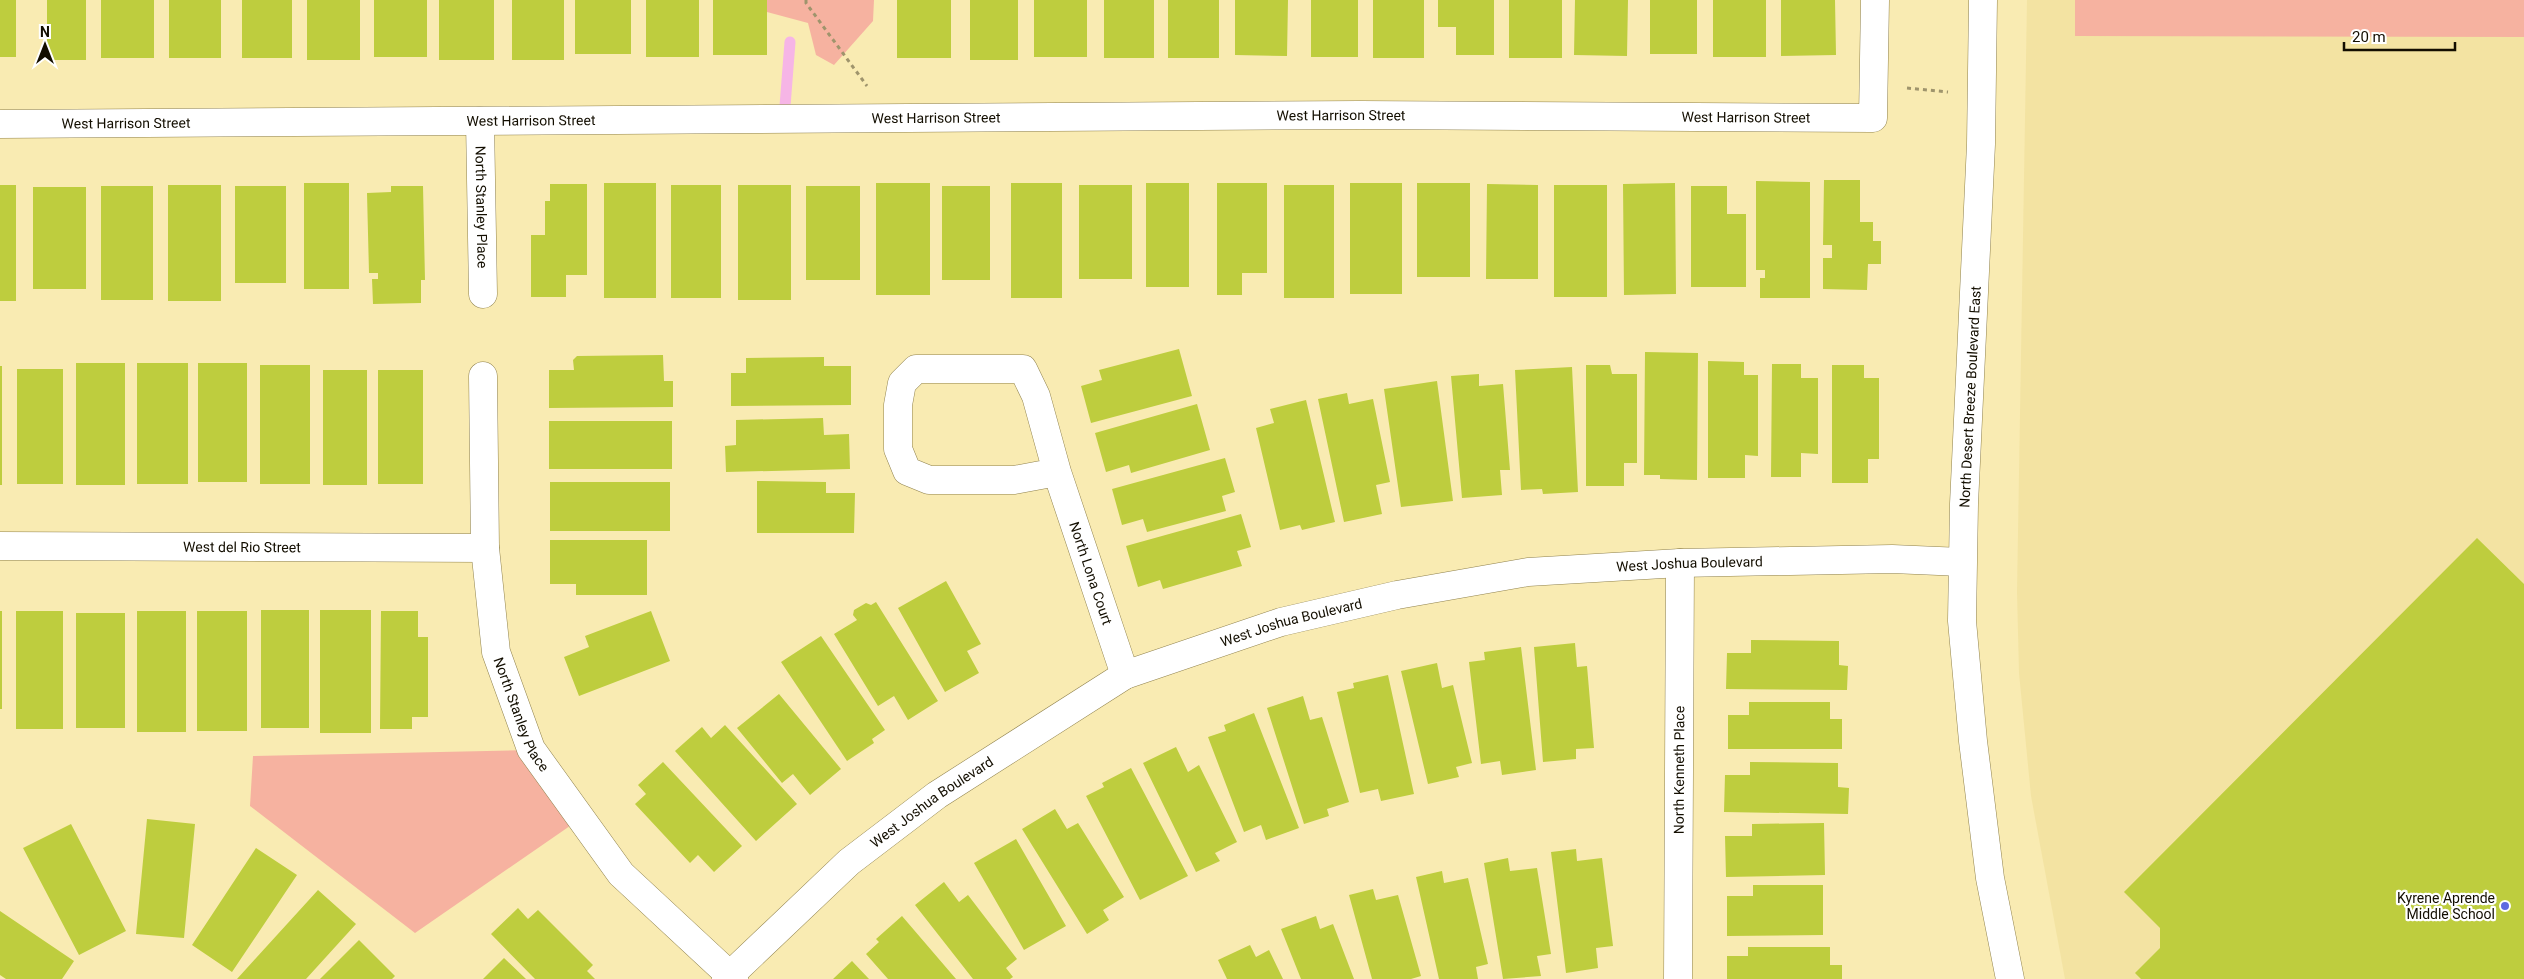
<svg xmlns="http://www.w3.org/2000/svg" width="2524" height="979" font-family="Roboto,sans-serif">
<rect width="100%" height="100%" fill="#f9ebb2"/>
<!-- built -->
<path fill="#f3e3a2" d="M2027,0h497v979h-459l-34,-183 -12,-123 -2,-81z"/>
<!-- green -->
<path fill="#f6b2a0" d="M766,0h108l-1,21 -39,44 -18,-10 -8,-32 -41,-11z
M2075,0h449v37l-449,-1z
M529,750l51,69 -165,114 -165,-127 3,-50z"/>
<g fill="none" stroke-linecap="round" stroke-linejoin="round">
<!-- stream -->
<path stroke="#f6b5e6" stroke-width="11" d="M784,119l6,-77"/>
</g>
<!-- building -->
<path fill="#becd3e" d="M0,0h16v57h-16z
M47,0h39v60h-39z
M101,0h53v58h-53z
M169,0h52v58h-52z
M242,0h50v58h-50z
M307,0h53v60h-53z
M374,0h53v57h-53z
M439,0h55v60h-55z
M512,0h52v60h-52z
M575,0h56v54h-56z
M646,0h53v57h-53z
M713,0h54v55h-54z
M897,0h54v58h-54z
M970,0h48v60h-48z
M1034,0h53v57h-53z
M1104,0h50v58h-50z
M1168,0h51v58h-51z
M1235,0h53l-1,56 -52,-1z
M1311,0h47v57h-47z
M1373,0h51v58h-51z
M1438,0h56v55h-38v-28h-18z
M1509,0h53v58h-53z
M1575,0h53l-1,56 -53,-1z
M1650,0h47v54h-47z
M1713,0h53v57h-53z
M1781,0h54l1,55 -55,1z
M1824,180h36v42h13v19h8v23h-13l-1,26 -44,-1v-31h9v-13h-9z
M1756,181l54,1v116h-50v-20h5v-8h-9z
M304,183h45v106h-45z
M604,183h52v115h-52z
M876,183h54v112h-54z
M1011,183h51v115h-51z
M1146,183h43v104h-43z
M1217,183h50v90h-25v22h-25z
M1350,183h52v111h-52z
M1417,183h53v94h-53z
M1675,183l1,111 -52,1 -1,-111z
M550,184h37v91h-21v22h-35v-62h14v-34h5z
M1487,184l51,1v94h-52z
M0,185h16v116h-16z
M168,185h53v116h-53z
M671,185h50v113h-50z
M738,185h53v115h-53z
M1079,185h53v94h-53z
M1284,185h50v113h-50z
M1554,185h53v112h-53z
M101,186h52v114h-52z
M235,186h51v97h-51z
M391,186h32l2,94h-4v23l-48,1 -1,-25h6v-6h-9l-2,-80 24,-1z
M806,186h54v94h-54z
M942,186h48v94h-48z
M1691,186h36v28h19v73h-55z
M33,187h53v102h-53z
M1179,349l13,47 -101,27 -10,-37 21,-6 -3,-10z
M1645,352l53,1 -1,127 -37,-1v-4h-16z
M663,355l1,26h9v26l-124,1v-38h25l-1,-10 4,-4z
M824,357v9h27v39l-120,1v-33h15v-15z
M1708,361l36,1v13h14v81l-13,-1v23h-37z
M76,363h49v122h-49z
M137,363h51v121h-51z
M198,363h49v119h-49z
M1772,364h29v14h17v76l-17,-1v24h-30z
M260,365h50v119h-50z
M1586,365h24l2,9h25v89h-13v23h-38z
M1832,365h32v13h15v81h-11v24h-36z
M0,366h2v119h-2z
M1572,367l6,125 -35,2 -1,-5 -21,1 -6,-120z
M17,369h46v115h-46z
M323,370h44v115h-44z
M378,370h45v114h-45z
M1479,374v12l24,-2 7,86h-10l2,25 -40,3 -11,-122z
M1437,381l16,120 -52,6 -17,-118z
M1347,393l2,11 24,-5 17,83 -14,3 6,29 -38,8 -26,-123z
M1306,400l29,122 -33,8 -2,-5 -20,5 -24,-102 18,-5 -4,-14z
M1197,404l13,46 -79,23 -2,-8 -23,7 -11,-39z
M823,418l1,17 25,-1 1,35 -124,3 -1,-26 11,-1v-25z
M549,421h123v48h-123z
M1225,458l10,34 -13,4 4,15 -79,21 -4,-13 -21,6 -10,-36z
M757,481l69,1v11h29l-1,40h-97z
M550,482h120v49h-120z
M1241,514l10,33 -14,4 5,15 -79,23 -3,-9 -22,7 -12,-41z
M2477,538l47,46v395h-383l-6,-6 25,-25v-20l-36,-36z
M550,540h97v55h-71v-11h-26z
M946,581l35,63 -14,7 12,22 -34,19 -47,-84z
M876,602l62,99 -30,19 -14,-24 -16,10 -44,-72 23,-14 -4,-5 1,-5 12,-7 5,2z
M261,610h48v118h-48z
M320,610h51v123h-51z
M0,611h2v98h-2z
M16,611h47v118h-47z
M137,611h49v121h-49z
M197,611h50v120h-50z
M381,611h37v26h10v80h-16v12h-32z
M651,611l19,50 -91,35 -15,-39 25,-10 -4,-11z
M76,613h49v115h-49z
M821,636l64,94 -13,9 2,4 -27,18 -66,-99z
M1751,640l88,1v24l9,1 -1,24 -121,-1 1,-36h24z
M1575,643l2,24 10,-1 7,82 -18,1v10l-33,3 -9,-115z
M1521,647l15,123 -34,5 -2,-14 -19,3 -12,-102 16,-2 -1,-8z
M1437,663l5,25 11,-3 19,78 -16,4 3,10 -31,7 -27,-113z
M1388,675l26,119 -33,7 -3,-12 -18,4 -23,-101 17,-4 -1,-5z
M779,694l62,75 -31,26 -17,-21 -11,9 -45,-55z
M1303,696l7,24 12,-3 27,85 -22,7 2,7 -25,8 -37,-116z
M1749,702h81v17h12v30h-114v-34h21z
M1254,713l45,115 -33,12 -5,-15 -17,7 -36,-95 18,-6 -2,-6z
M725,725l72,79 -41,37 -81,-90 27,-24 9,11z
M1176,747l12,25 11,-7 38,77 -22,11 5,8 -24,11 -53,-109z
M663,762l79,84 -28,26 -16,-17 -8,8 -55,-59 11,-10 -8,-9z
M1750,762l88,1v24l11,1 -1,26 -124,-2 1,-37h25z
M1131,768l57,108 -48,24 -54,-104 18,-9 -2,-4z
M1055,809l12,20 11,-6 46,74 -21,13 6,10 -22,14 -65,-105z
M147,819l48,5 -11,114 -48,-4z
M1824,823l1,52 -99,2 -1,-41h27v-12z
M71,824l55,107 -47,24 -56,-107z
M1016,839l50,87 -42,24 -50,-87z
M256,848l41,27 -65,97 -40,-27z
M1576,849l1,12 25,-3 11,88 -17,2 2,20 -32,5 -15,-121z
M1508,858l2,13 27,-3 14,86 -14,2 4,20 -38,3 -19,-116z
M1442,871l2,12 24,-5 20,86 -12,3 2,12h-39l-23,-102z
M944,882l15,20 9,-7 49,64 -11,9 7,9 -3,2h-37l-58,-74z
M1753,885h70v50l-96,1v-40h26z
M1373,889l3,11 22,-5 23,81 -10,3h-39l-23,-84z
M318,890l38,34 -50,55h-69z
M518,908l10,11 10,-9 55,55 -6,6 8,8h-60l-44,-45z
M0,911l74,50 -12,18h-56l-6,-4z
M902,916l54,63h-68l-22,-25 13,-12 -3,-3z
M1316,916l4,13 13,-5 21,55h-53l-20,-50z
M359,940l36,36 -3,3h-72z
M1250,945l6,12 13,-7 14,29h-56l-9,-19z
M1748,947h82v18h12v14h-115v-23h21z
M504,958l22,21h-43z
M852,961l17,18h-36z"/>
<g fill="none" stroke-linecap="round" stroke-linejoin="round">
<!-- minor casing -->
<g stroke="#90824d" stroke-width="29">
<g id="minor">
<path d="M1983,0l-2,144 -17,360 -2,117 11,120 17,137 20,101"/>
<path id="s1" d="M480,121l3,173"/>
<path id="s2" d="M0,124l1360,-9 513,3 2,-118"/>
<path id="s3" d="M483,376l2,172 11,104 35,97 90,125 113,105"/>
<path id="s4" d="M1057,472l-43,8h-85l-22,-9 -9,-22v-44l4,-22 14,-14h107l13,27 21,76 68,203"/>
<path id="s5" d="M0,546l485,2"/>
<path id="s6" d="M726,979l123,-117 88,-67 188,-120 156,-53 116,-27 131,-23 152,-9 212,-4 70,3"/>
<path id="s7" d="M1678,979l2,-416"/>
</g>
</g>
<!-- path -->
<path stroke="#9f946c" stroke-width="3" stroke-dasharray="4 4" stroke-linecap="butt" d="M806,0v3l61,83
M1907,88l41,4"/>
<!-- minor -->
<use href="#minor" stroke="#fff" stroke-width="28"/>
</g>
<!-- markers -->
<circle fill="#5e69e1" stroke="#fff" stroke-width="2" cx="2505" cy="906" r="5"/>
<g text-anchor="middle" dominant-baseline="central" stroke-width="4.5" stroke-linejoin="round" paint-order="stroke">
<!-- street labels -->
<g font-size="14" fill="#130e00" stroke="#fff">
<text stroke="none"><textPath href="#s2" startOffset="1341">West Harrison Street</textPath></text>
<text stroke="none"><textPath href="#s2" startOffset="936">West Harrison Street</textPath></text>
<text stroke="none"><textPath href="#s2" startOffset="1746">West Harrison Street</textPath></text>
<text stroke="none"><textPath href="#s2" startOffset="531">West Harrison Street</textPath></text>
<text stroke="none"><textPath href="#s2" startOffset="126">West Harrison Street</textPath></text>
<text stroke="none"><textPath href="#s1" startOffset="86">North Stanley Place</textPath></text>
<text transform="translate(1970 397) rotate(-87)">North Desert Breeze Boulevard East</text>
<text stroke="none"><textPath href="#s5" startOffset="242">West del Rio Street</textPath></text>
<text stroke="none"><textPath href="#s6" startOffset="1082">West Joshua Boulevard</textPath></text>
<text stroke="none"><textPath href="#s4" startOffset="585">North Lona Court</textPath></text>
<text stroke="none"><textPath href="#s6" startOffset="678">West Joshua Boulevard</textPath></text>
<text stroke="none"><textPath href="#s3" startOffset="344">North Stanley Place</textPath></text>
<text stroke="none"><textPath href="#s7" startOffset="209">North Kenneth Place</textPath></text>
<text stroke="none"><textPath href="#s6" startOffset="272">West Joshua Boulevard</textPath></text>
</g>
<!-- poi labels -->
<g font-size="14" fill="#130e00" stroke="#fff" text-anchor="end">
<text x="2495" y="898">Kyrene Aprende<tspan x="2495" dy="16">Middle School</tspan></text>
</g>
</g>
<!-- north arrow -->
<g transform="translate(45 45)" stroke="#ffffff" stroke-width="4" paint-order="stroke">
<path d="M0-4L9 19L0 12L-9 19Z" fill="#130e00"/>
<text y="-8" font-size="14" font-weight="bold" text-anchor="middle" fill="#130e00">N</text>
</g>
<!-- scale -->
<path d="M2344 42v8h111v-8" fill="none" stroke="#130e00" stroke-width="2.5"/>
<text x="2352" y="42" font-size="15" fill="#130e00" stroke="#ffffff" stroke-width="4" paint-order="stroke">20 m</text>
</svg>
